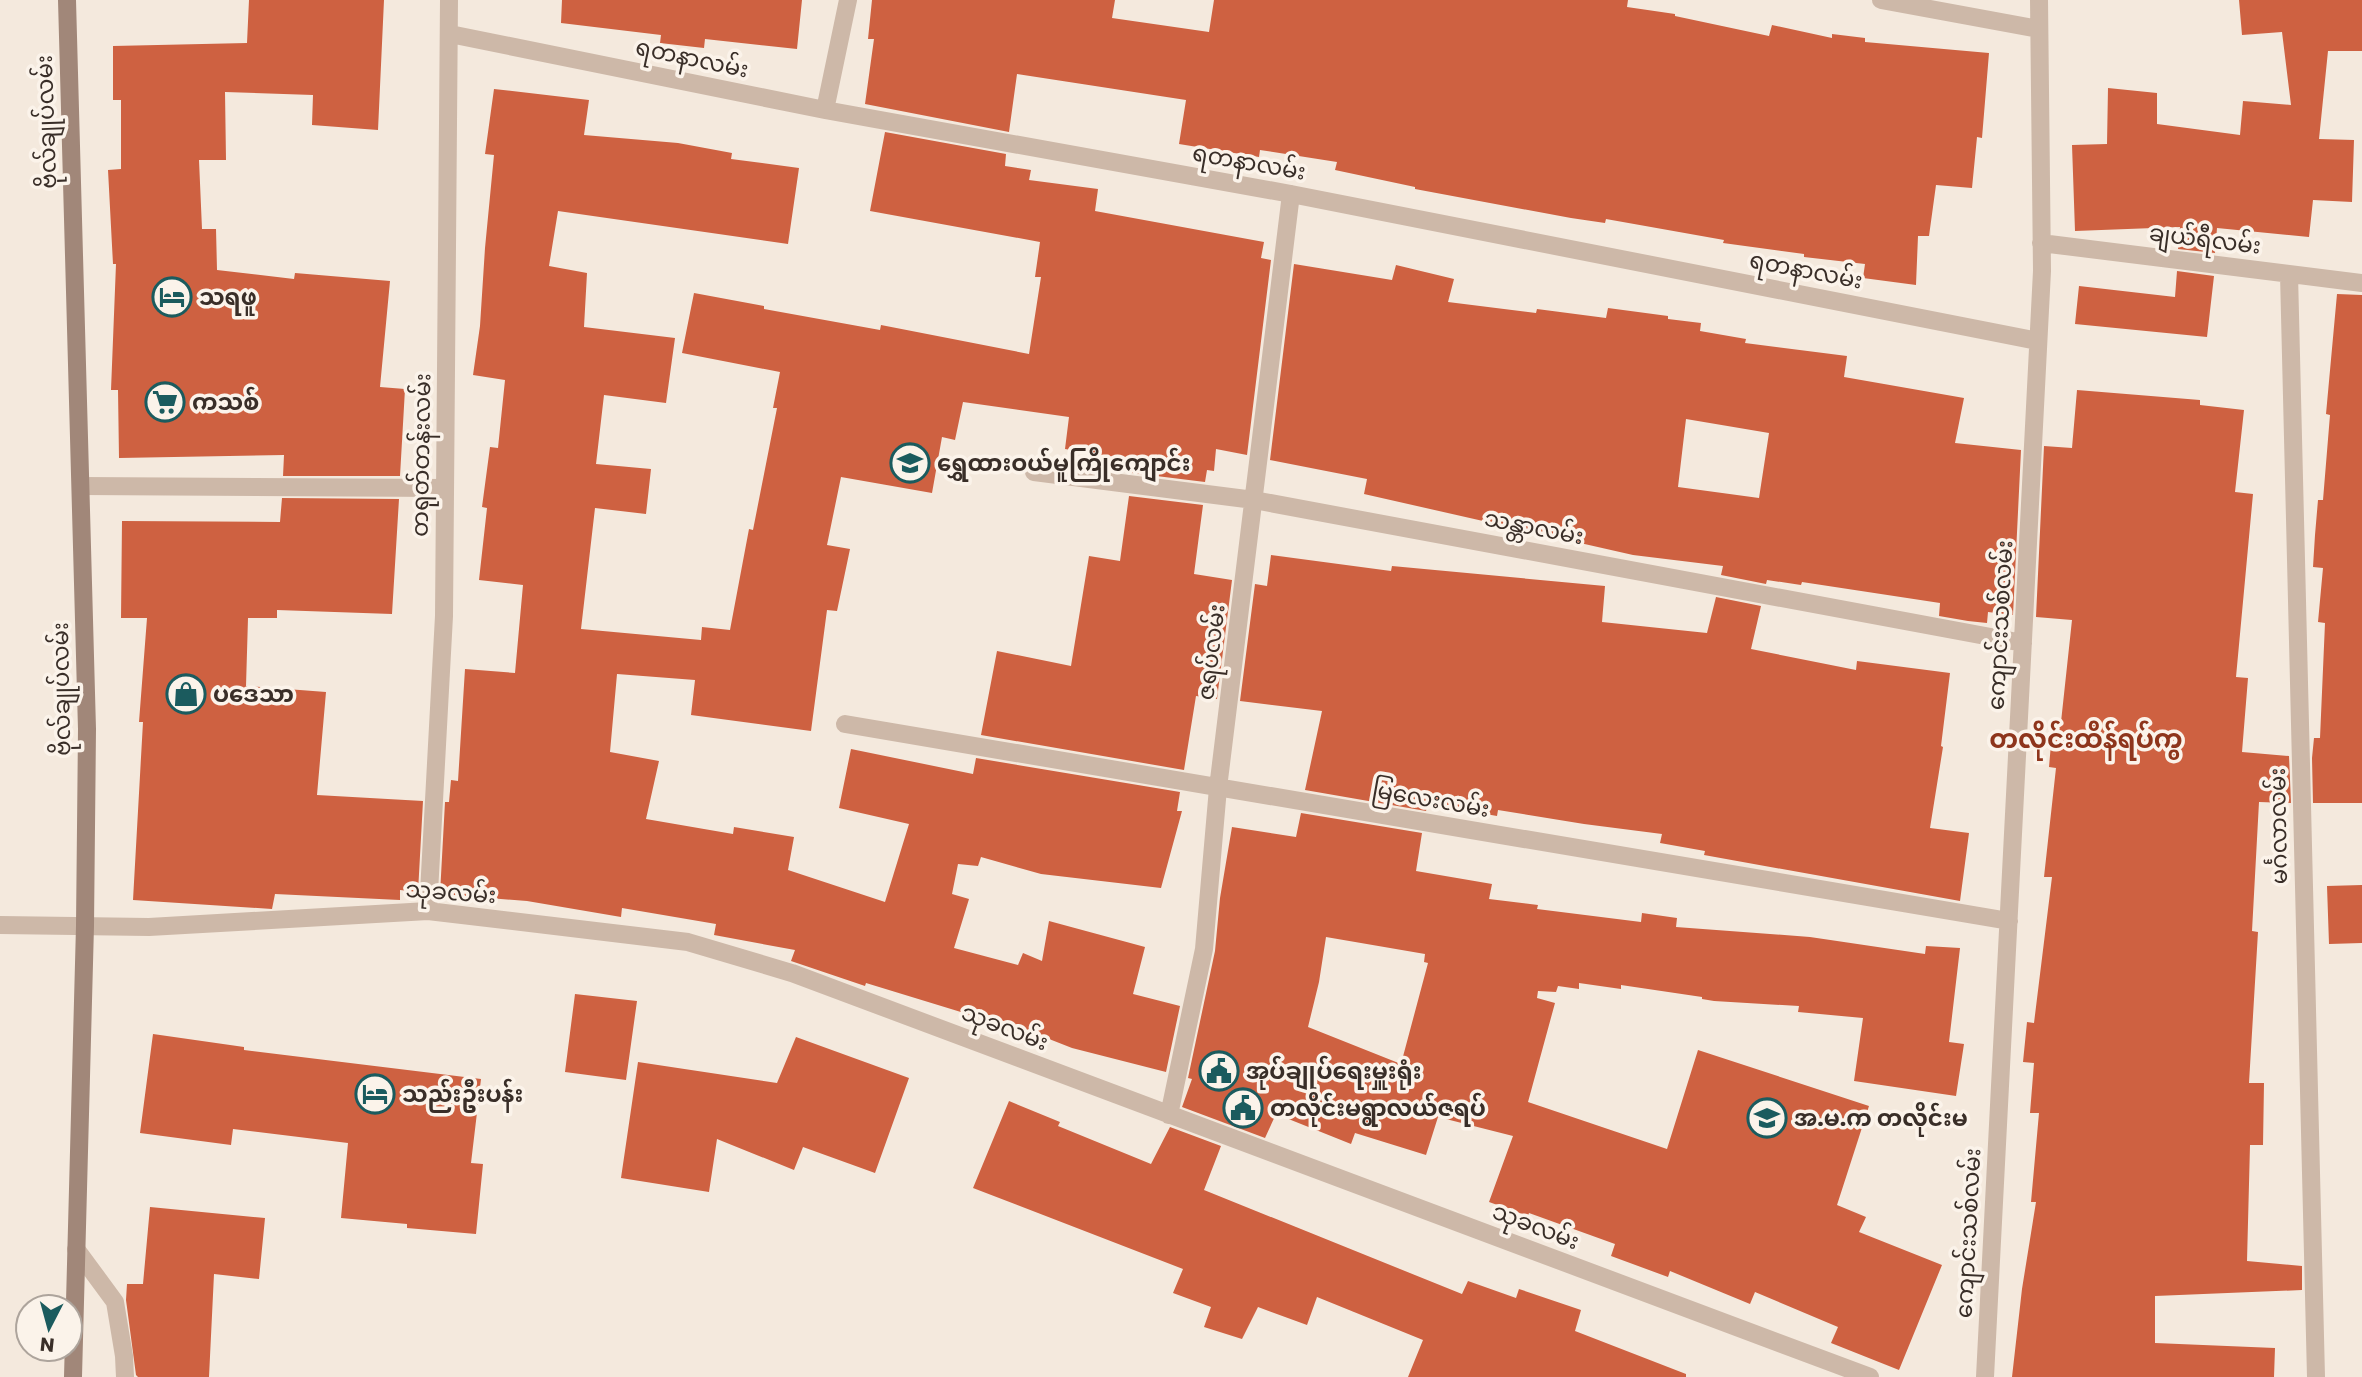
<svg xmlns="http://www.w3.org/2000/svg" width="2362" height="1377" font-family="Poppins,'Noto Sans Myanmar',sans-serif">
<rect width="100%" height="100%" fill="#f4e9dd"/>
<!-- building -->
<path fill="#ce6141" fill-rule="evenodd" d="M249,0h135l-6,130 -66,-5 1,-30 -88,-3 1,68h-27l3,69h14l1,41 77,9 1,-6 95,8 -10,106 25,2 -5,87h-117l1,-21 -165,3 -1,-68h-7l5,-126h-3l-5,-94 13,-1v-69h-8v-54l134,-3z
M562,0h240l-5,49 -92,-10 -1,9 -44,-5 1,-8 -100,-12z
M872,0h243l-3,18 97,14 5,-32h414l-1,7 48,7v2l94,20 3,-11 60,13v-4l33,4v4l124,11 -7,85 -5,-1 -5,51 -36,-3 -7,51h-11l-2,49 -53,-7 2,-14 -61,-7v-3l-81,-11 1,-3 -118,-21 -1,4 -34,-5 -156,-29v-2l-80,-17 2,-8 -77,-12 -1,7 -80,-13 7,-44 -169,-26 -8,58 -144,-28 9,-65h-6z
M2239,0h123v51h-34l-9,88 35,1 -2,62 -39,-2 -4,37 -92,-9 -2,25 -37,-4 2,-22 -105,4 -3,-86 35,-1 1,-56 49,5v31l83,11 3,-34 48,4 -9,-73 -40,3z
M494,89l95,11 -5,35 94,8 54,10 -1,6 68,9 -11,76 -230,-33 -9,55 38,7 -3,54 91,11 -9,65 -62,-8 -8,69 55,5 -5,45 -51,-6 -14,121 120,11 1,-13 28,3 19,-101 4,1 24,-122h-4l7,-36 -98,-19 12,-60 70,13v3l116,21 1,-5 148,29 12,-77h-6l5,-35 -170,-31 15,-79 121,22 -1,12 26,4 -2,10 69,9 -3,22 169,31 -3,16 10,2 -24,195 -31,-6 -2,22 -7,-1 -2,12 -73,-9 2,-13 -69,-11 4,-32 -106,-15 -8,38 -13,-3 -10,56 -91,-16 -14,68 23,4 -13,62 -10,-1 -16,121 -120,-16 4,-35 -78,-6 -7,78 49,9 -13,58 87,15 1,-7 60,10 -6,33 97,32 24,-78 -70,-16 12,-59 122,25 3,-16 204,34 -3,19h5l-21,77 -120,-14 -60,-17 -3,9 -20,-2 -6,30 17,5 -15,49 64,17 5,-12 19,8 7,-40 96,26 -12,47 47,12 -14,66 -94,-24 -84,-33 -1,5 -121,-37 -1,3 -74,-25 4,-11 -81,-15 2,-11 -94,-16 -1,9 -94,-16 -87,-7 5,-92h4l2,-22 7,1 7,-112 50,4 8,-88 -44,-5 8,-72 -5,-1 8,-60 8,1 7,-68 -32,-5 7,-49 5,-78 9,-93 -9,-1z
M1294,264l98,16 4,-15 58,14 -6,23 88,11 1,-4 69,9 2,-10 60,8v3l33,4 -1,8 46,8 -1,4 102,13 -3,21 120,21 -9,45 66,7 -8,165 -25,-3 -1,11 -19,-2 -29,-5 1,-13 -138,-21 -1,3 -34,-5 -1,4 -45,-9 2,-9 -90,-11 -269,-61 3,-15 -97,-19zM1686,419l83,14 -10,65 -81,-11z
M2177,271l37,5 -7,61 -132,-13 4,-38 96,11z
M2337,294l25,1v508h-49l-1,-45 2,-20h6l5,-115 -7,-1 5,-54 -10,-1 2,-32 3,-35h5l7,-85 -4,-1z
M2077,390l123,10v5l44,5 -9,82 18,2 -17,183 12,1 -6,74 47,4 2,47 -32,-1 -7,129 6,1 -9,151h15l-1,62h-13l-3,116 55,5v24l-147,6v47l120,5 -1,29h-262l10,-88 14,-87h-5l8,-89h-9l4,-50 -11,-1 4,-40 7,1 18,-146h-8l12,-109 -7,-1 4,-46 8,1 11,-102 -36,-3 8,-171 28,2z
M1129,496l74,9 -9,69 38,6 -15,119 -21,-3 -12,74 -203,-35 16,-84 74,15 18,-110 31,5z
M282,498l117,1 -7,115 -115,-4v8h-29l-2,68 80,6 -9,103 106,6 -5,91 -18,-2v10l-125,-6 -3,15 -139,-9 10,-178h-4l8,-104h-26l1,-97 158,1z
M1271,555l120,16 1,-5 213,20 -3,36 105,11 9,-36 45,9 -10,43 105,21 1,-9 93,12 -9,73 2,1 -13,81 39,5 -9,68 -256,-46 1,-4 -45,-8 2,-9 -78,-10 -86,-14 -1,6 -69,-12 -2,7 -121,-21 17,-79 -82,-10 15,-117 12,2z
M1301,813l121,20 -6,38 76,13 -3,15 49,6 -1,4 104,13 1,-9 35,5 -1,9 134,10 115,17 1,-8 34,2 -11,94 15,2 -8,52 -102,-15 9,-63 -65,-6 1,-6 -85,-5 -12,-2v-2l-81,-12v4l-42,-6v6l-21,-3 -2,6 -18,-1 -1,7 18,5 -27,99 139,47 31,-99 171,56 -32,99 29,12 -7,15 83,33 -43,105 -68,-27 7,-16 -83,-35 -5,12 -80,-33 -2,6 -57,-21 4,-12 -86,-31 -1,3 -39,-14 24,-66 -75,-19 -12,38 -71,-22 -4,11 -75,-30 -11,24 -83,-31 10,-28 -4,-1 27,-127 5,-53 12,-71 64,10zM1326,937l99,17 -1,8 4,1 -27,101 -93,-37 11,-45z
M2362,885v58l-33,1 -2,-58z
M575,994l62,7 -11,79 -61,-8z
M153,1034l91,13v3l237,29 -10,84 12,1 -7,70 -69,-6v-4l-66,-6 7,-75 -115,-14 -2,16 -91,-12z
M796,1037l113,41 -34,95 -72,-26 -9,23 -77,-31 -8,53 -88,-14 17,-116 139,21z
M1009,1101l51,21 -2,4 93,38 19,-37 51,19 -17,44 258,104 6,-13 48,17 3,-9 62,21 -6,21 111,43v3h-278l15,-37 -106,-43 -10,28 -49,-18 -16,32 -38,-12 7,-20 -38,-14 10,-24 -210,-81z
M150,1207l115,11 -6,61 -45,-5 -5,103h-71l-2,-2 -10,-75 1,-16h16z"/>
<g fill="none" stroke-linecap="round" stroke-linejoin="round">
<!-- street -->
<path stroke="#cdb8a8" stroke-width="18" d="M1881,0l158,29
M450,34l375,76 466,84 747,147
M825,110l23,-110
M2041,243l321,40
M2289,274l27,1103
M1034,472l220,28 769,143
M81,486l364,2
M845,724l1164,197
M428,911l16,-295 5,-616
M0,925l149,2 279,-16 260,31 104,31 1078,404
M1169,1115l35,-166 14,-161 73,-594
M76,1249l39,53 9,54 1,21
M1985,1377l57,-1106 -3,-271"/>
<!-- secondary -->
<path stroke="#a18779" stroke-width="18" d="M67,0l20,729 -2,197 -12,451"/>
</g>
<!-- icons -->
<defs>
<g id="hotel-ring" transform="scale(2.0125)"><circle r="9.5" fill="#fbf3ea" stroke="#1b5b5e" stroke-width="1.5"/><path d="M-6-4.5h1.5V1H6V5H4.5V3h-9V5H-6ZM-4 0a1.8 1.8 0 1 1 3.6 0ZM.5 0V-2.5h3Q6-2.5 6 0Z" fill="#1b5b5e"/></g>
<g id="supermarket-ring" transform="scale(2.0125)"><circle r="9.5" fill="#fbf3ea" stroke="#1b5b5e" stroke-width="1.5"/><path d="M-6-5.5h2.5l.6 2H6L4.5 2H-2.5L-4.4-4H-6ZM-1.5 3.2a1.3 1.3 0 1 0 .1 0ZM3 3.2a1.3 1.3 0 1 0 .1 0Z" fill="#1b5b5e"/></g>
<g id="school-ring" transform="scale(2.0125)"><circle r="9.5" fill="#fbf3ea" stroke="#1b5b5e" stroke-width="1.5"/><path d="M0-5L7-2L0 1L-7-2ZM-4 1L0 2.5L4 1V4Q0 6-4 4Z" fill="#1b5b5e"/></g>
<g id="shop-ring" transform="scale(2.0125)"><circle r="9.5" fill="#fbf3ea" stroke="#1b5b5e" stroke-width="1.5"/><path d="M-5-2.5h2.3a2.7 3.5 0 0 1 5.4 0H5L5.5 6h-11ZM-1.5-2.5h3a1.5 2.3 0 0 0-3 0Z" fill="#1b5b5e"/></g>
<g id="civic-ring" transform="scale(2.0125)"><circle r="9.5" fill="#fbf3ea" stroke="#1b5b5e" stroke-width="1.5"/><path d="M-.6-6.5H3V-4.5H.6V-3L4-1V1h2V6H-6V1h2V-1L-.6-3ZM-1.2 2.5V6h2.4V2.5Z" fill="#1b5b5e"/></g>
</defs>
<g fill-rule="evenodd">
<use href="#hotel-ring" x="172" y="297"/>
<use href="#supermarket-ring" x="165" y="402"/>
<use href="#school-ring" x="910" y="463"/>
<use href="#shop-ring" x="186" y="694"/>
<use href="#civic-ring" x="1219" y="1071"/>
<use href="#hotel-ring" x="375" y="1094"/>
<use href="#civic-ring" x="1243" y="1108"/>
<use href="#school-ring" x="1767" y="1118"/>
</g>
<g text-anchor="middle" dominant-baseline="central" stroke-width="7" stroke-linejoin="round" paint-order="stroke">
<!-- street labels -->
<g font-size="23" fill="#392e28" stroke="#fbf3ea">
<text transform="translate(692 58) rotate(12)">ရတနာလမ်း</text>
<text transform="translate(46 122) rotate(-92)">ဗိုလ်ချုပ်လမ်း</text>
<text transform="translate(1249 162) rotate(10)">ရတနာလမ်း</text>
<text transform="translate(2205 239) rotate(7)">ချယ်ရီလမ်း</text>
<text transform="translate(1806 270) rotate(11)">ရတနာလမ်း</text>
<text transform="translate(421 455) rotate(-89)">တရုတ်တန်းလမ်း</text>
<text transform="translate(1534 527) rotate(11)">သန္တာလမ်း</text>
<text transform="translate(2000 625) rotate(-87)">ကျောင်းသစ်လမ်း</text>
<text transform="translate(1211 652) rotate(-83)">ဇရပ်လမ်း</text>
<text transform="translate(61 689) rotate(-91)">ဗိုလ်ချုပ်လမ်း</text>
<text transform="translate(1431 799) rotate(10)">မြလေးလမ်း</text>
<text transform="translate(2278 826) rotate(-91)">မင်္ဂလာလမ်း</text>
<text transform="translate(451 892) rotate(4)">သုခလမ်း</text>
<text transform="translate(1005 1027) rotate(21)">သုခလမ်း</text>
<text transform="translate(1536 1226) rotate(21)">သုခလမ်း</text>
<text transform="translate(1968 1233) rotate(-87)">ကျောင်းသစ်လမ်း</text>
</g>
<!-- poi labels -->
<g font-size="23" font-weight="bold" fill="#392e28" stroke="#fbf3ea" text-anchor="start">
<text x="199" y="297">သရဖူ</text>
<text x="192" y="402">ကသစ်</text>
<text x="937" y="463">ရွှေထားဝယ်မူကြိုကျောင်း</text>
<text x="213" y="694">ပဒေသာ</text>
<text x="1246" y="1071">အုပ်ချုပ်ရေးမှူးရုံး</text>
<text x="402" y="1094">သည်းဦးပန်း</text>
<text x="1270" y="1108">တလိုင်းမရွာလယ်ဇရပ်</text>
<text x="1794" y="1118">အ.မ.က တလိုင်းမ</text>
</g>
<!-- quarter labels -->
<g font-size="26" font-weight="bold" fill="#8e351c" stroke="#fbf3ea">
<text x="2086" y="739">တလိုင်းထိန်ရပ်ကွ</text>
</g>
</g>
<!-- north arrow -->
<g transform="translate(49 1328) rotate(186)"><circle r="33" fill="#fbf3ea" stroke="#ada49c" stroke-width="2"/>
<path d="M0-5L12 26L0 18L-12 26Z" fill="#1b5b5e"/>
<text y="-10" font-size="19" font-weight="bold" text-anchor="middle" fill="#392e28">N</text>
</g>
</svg>
